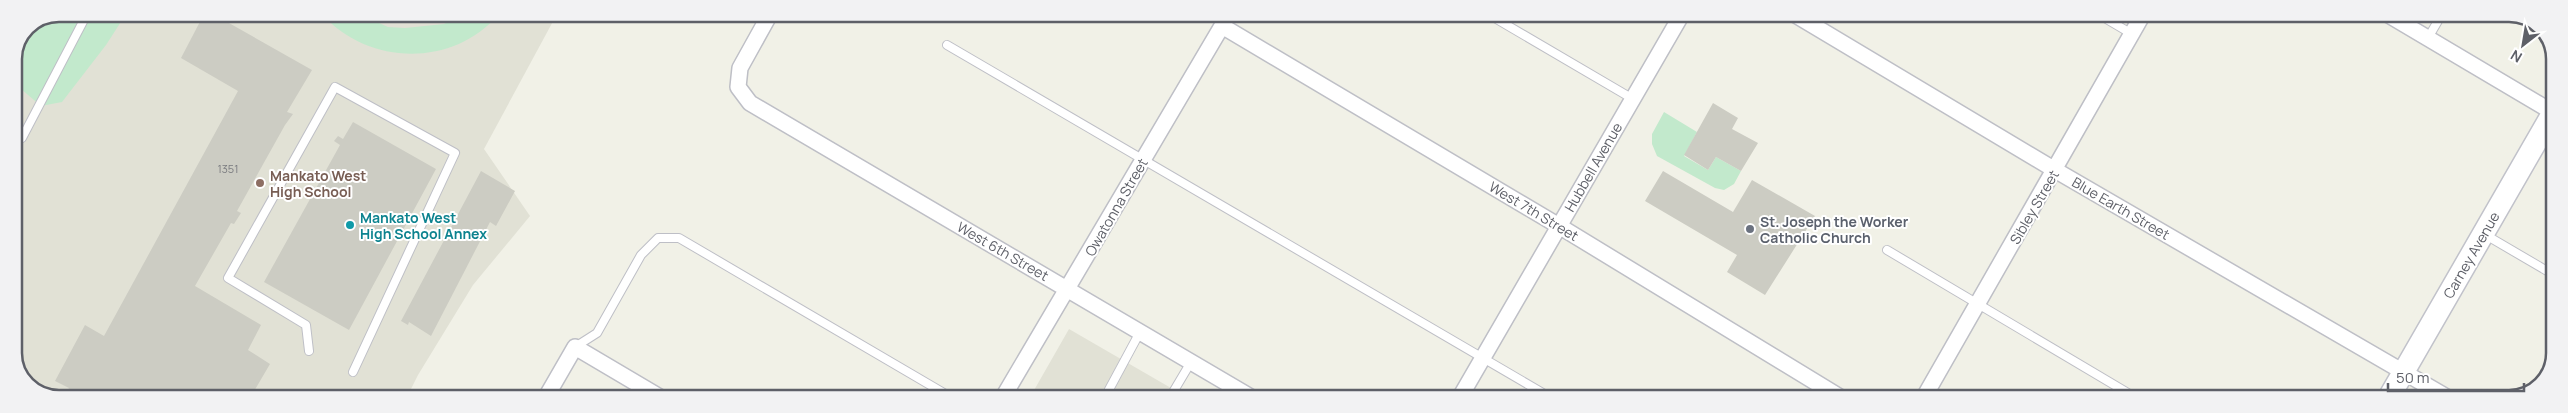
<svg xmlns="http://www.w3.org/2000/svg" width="2568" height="413" font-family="Manrope,sans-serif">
<rect width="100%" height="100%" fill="#f1f1e7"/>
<!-- education -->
<path fill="#e1e1d5" d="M59,14h498l-73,135 46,67 -57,69 -55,90 -12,24h-353l-26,-13 -13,-27v-300l13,-32z
M1069,329l121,70h-161z"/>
<!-- green -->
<path fill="#c2e9cc" d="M59,14h67l-20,31 -44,57 -21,4 -27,-23v-24l13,-32z
M322,14h37l29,13 17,1 39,-4 19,-10h36c-46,54 -131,52 -177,0z
M1664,112l33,20 -13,24 24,14 8,-13 25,14 -7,13 -10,6 -9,-2 -58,-32 -5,-12v-10z"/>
<!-- building -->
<path fill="#ccccc3" d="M204,14h9l99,56 -25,42 6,2 -8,11 -48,86 4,2 -7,11 -3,-1 -36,63 66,39 -13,25 22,14 -17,29 11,6h-202l7,-11 -14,-7 30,-56 19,11 134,-245 -57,-33z
M1713,103l25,15 -6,11 26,14 -17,28 -25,-14 -8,13 -24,-15z
M353,122l83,47 -87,161 -85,-48 76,-137 -6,-4 4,-5 5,3z
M481,171l34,20 -19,35 -6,-4 -59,114 -22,-14 -1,3 -7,-4z
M1663,171l70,41 19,-32 63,36 -50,79 -38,-23 10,-17 -92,-54z"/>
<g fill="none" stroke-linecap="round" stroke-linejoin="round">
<!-- lane casing -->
<g stroke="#bebfc6" stroke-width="10">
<path id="lane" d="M1488,14l145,85
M2098,14l34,20
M2428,38l14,-24
M947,45l606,354
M22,138l65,-124
M2484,234l70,41
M1887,250l251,149
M575,347l22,-14 44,-78 17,-17h21l275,161
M309,351l-3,-26 -78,-47 107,-191 120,66 -102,219
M1107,399l-2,-2 35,-65
M1169,399l22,-37"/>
</g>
<!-- street casing -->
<g stroke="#bebfc6" stroke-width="18">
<path id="street" d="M770,14l-30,54 -2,19 12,16 504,296
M1794,14l261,156 395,229
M2387,14l167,99
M1222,26l337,200 284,173
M545,399l30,-52 88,52
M1002,399l227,-385
M1459,399l223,-385
M1923,399l220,-385"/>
</g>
<!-- secondary casing -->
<g stroke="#c1c2ca" stroke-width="24">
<path id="secondary" d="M2388,399l166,-288"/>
</g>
<!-- lane -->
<use href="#lane" stroke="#fff" stroke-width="8"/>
<!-- street -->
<use href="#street" stroke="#fff" stroke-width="15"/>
<!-- secondary -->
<use href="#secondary" stroke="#fff" stroke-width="21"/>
</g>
<!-- markers -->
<circle fill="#8d6e63" stroke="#fff" stroke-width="2" cx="260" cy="183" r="5"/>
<circle fill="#0f9aa8" stroke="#fff" stroke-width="2" cx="350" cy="225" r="5"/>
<circle fill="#6b7280" stroke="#fff" stroke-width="2" cx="1750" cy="229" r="5"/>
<g text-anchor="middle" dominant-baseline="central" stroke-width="4" stroke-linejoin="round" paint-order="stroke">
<!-- number labels -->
<g font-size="11" fill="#7a7b7f">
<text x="228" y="168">1351</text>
</g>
<!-- street labels -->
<g font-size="14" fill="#5e6068" stroke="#fff">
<text transform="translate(1593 167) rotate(-60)">Hubbell Avenue</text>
<text transform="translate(1116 207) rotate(-60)">Owatonna Street</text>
<text transform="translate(2034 207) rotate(-60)">Sibley Street</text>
<text transform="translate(2121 208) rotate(30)">Blue Earth Street</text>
<text transform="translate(1534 211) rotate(31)">West 7th Street</text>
<text transform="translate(1003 251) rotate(30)">West 6th Street</text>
<text transform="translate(2471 255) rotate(-60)">Carney Avenue</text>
</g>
<!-- education labels -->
<g font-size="14" font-weight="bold" fill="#785e54" stroke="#fff" text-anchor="start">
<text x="270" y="175">Mankato West<tspan x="270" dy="16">High School</tspan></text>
</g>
<!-- culture labels -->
<g font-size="14" font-weight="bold" fill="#0d838f" stroke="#fff" text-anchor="start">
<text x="360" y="217">Mankato West<tspan x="360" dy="16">High School Annex</tspan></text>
</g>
<!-- worship labels -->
<g font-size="14" font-weight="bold" fill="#5b616d" stroke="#fff" text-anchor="start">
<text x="1760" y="221">St. Joseph the Worker<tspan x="1760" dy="16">Catholic Church</tspan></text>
</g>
</g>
<!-- crop -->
<path d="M0 0H2568V413H0ZM59 22H2509A37 37 0 0 1 2546 59V353A37 37 0 0 1 2509 390H59A37 37 0 0 1 22 353V59A37 37 0 0 1 59 22Z" fill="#f2f2f3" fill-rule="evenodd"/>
<path fill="none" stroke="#5e6068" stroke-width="2.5" d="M59 22H2509A37 37 0 0 1 2546 59V353A37 37 0 0 1 2509 390H59A37 37 0 0 1 22 353V59A37 37 0 0 1 59 22Z"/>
<!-- north arrow -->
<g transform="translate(2523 45) rotate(211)" stroke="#ffffff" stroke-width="4" paint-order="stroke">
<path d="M0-4L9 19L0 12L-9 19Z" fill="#5e6068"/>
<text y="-8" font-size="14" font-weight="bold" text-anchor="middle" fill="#5e6068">N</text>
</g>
<!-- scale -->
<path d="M2388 383v8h136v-8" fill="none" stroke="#5e6068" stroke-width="2.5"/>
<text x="2396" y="383" font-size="15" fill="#5e6068" stroke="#ffffff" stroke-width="4" paint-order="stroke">50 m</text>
</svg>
